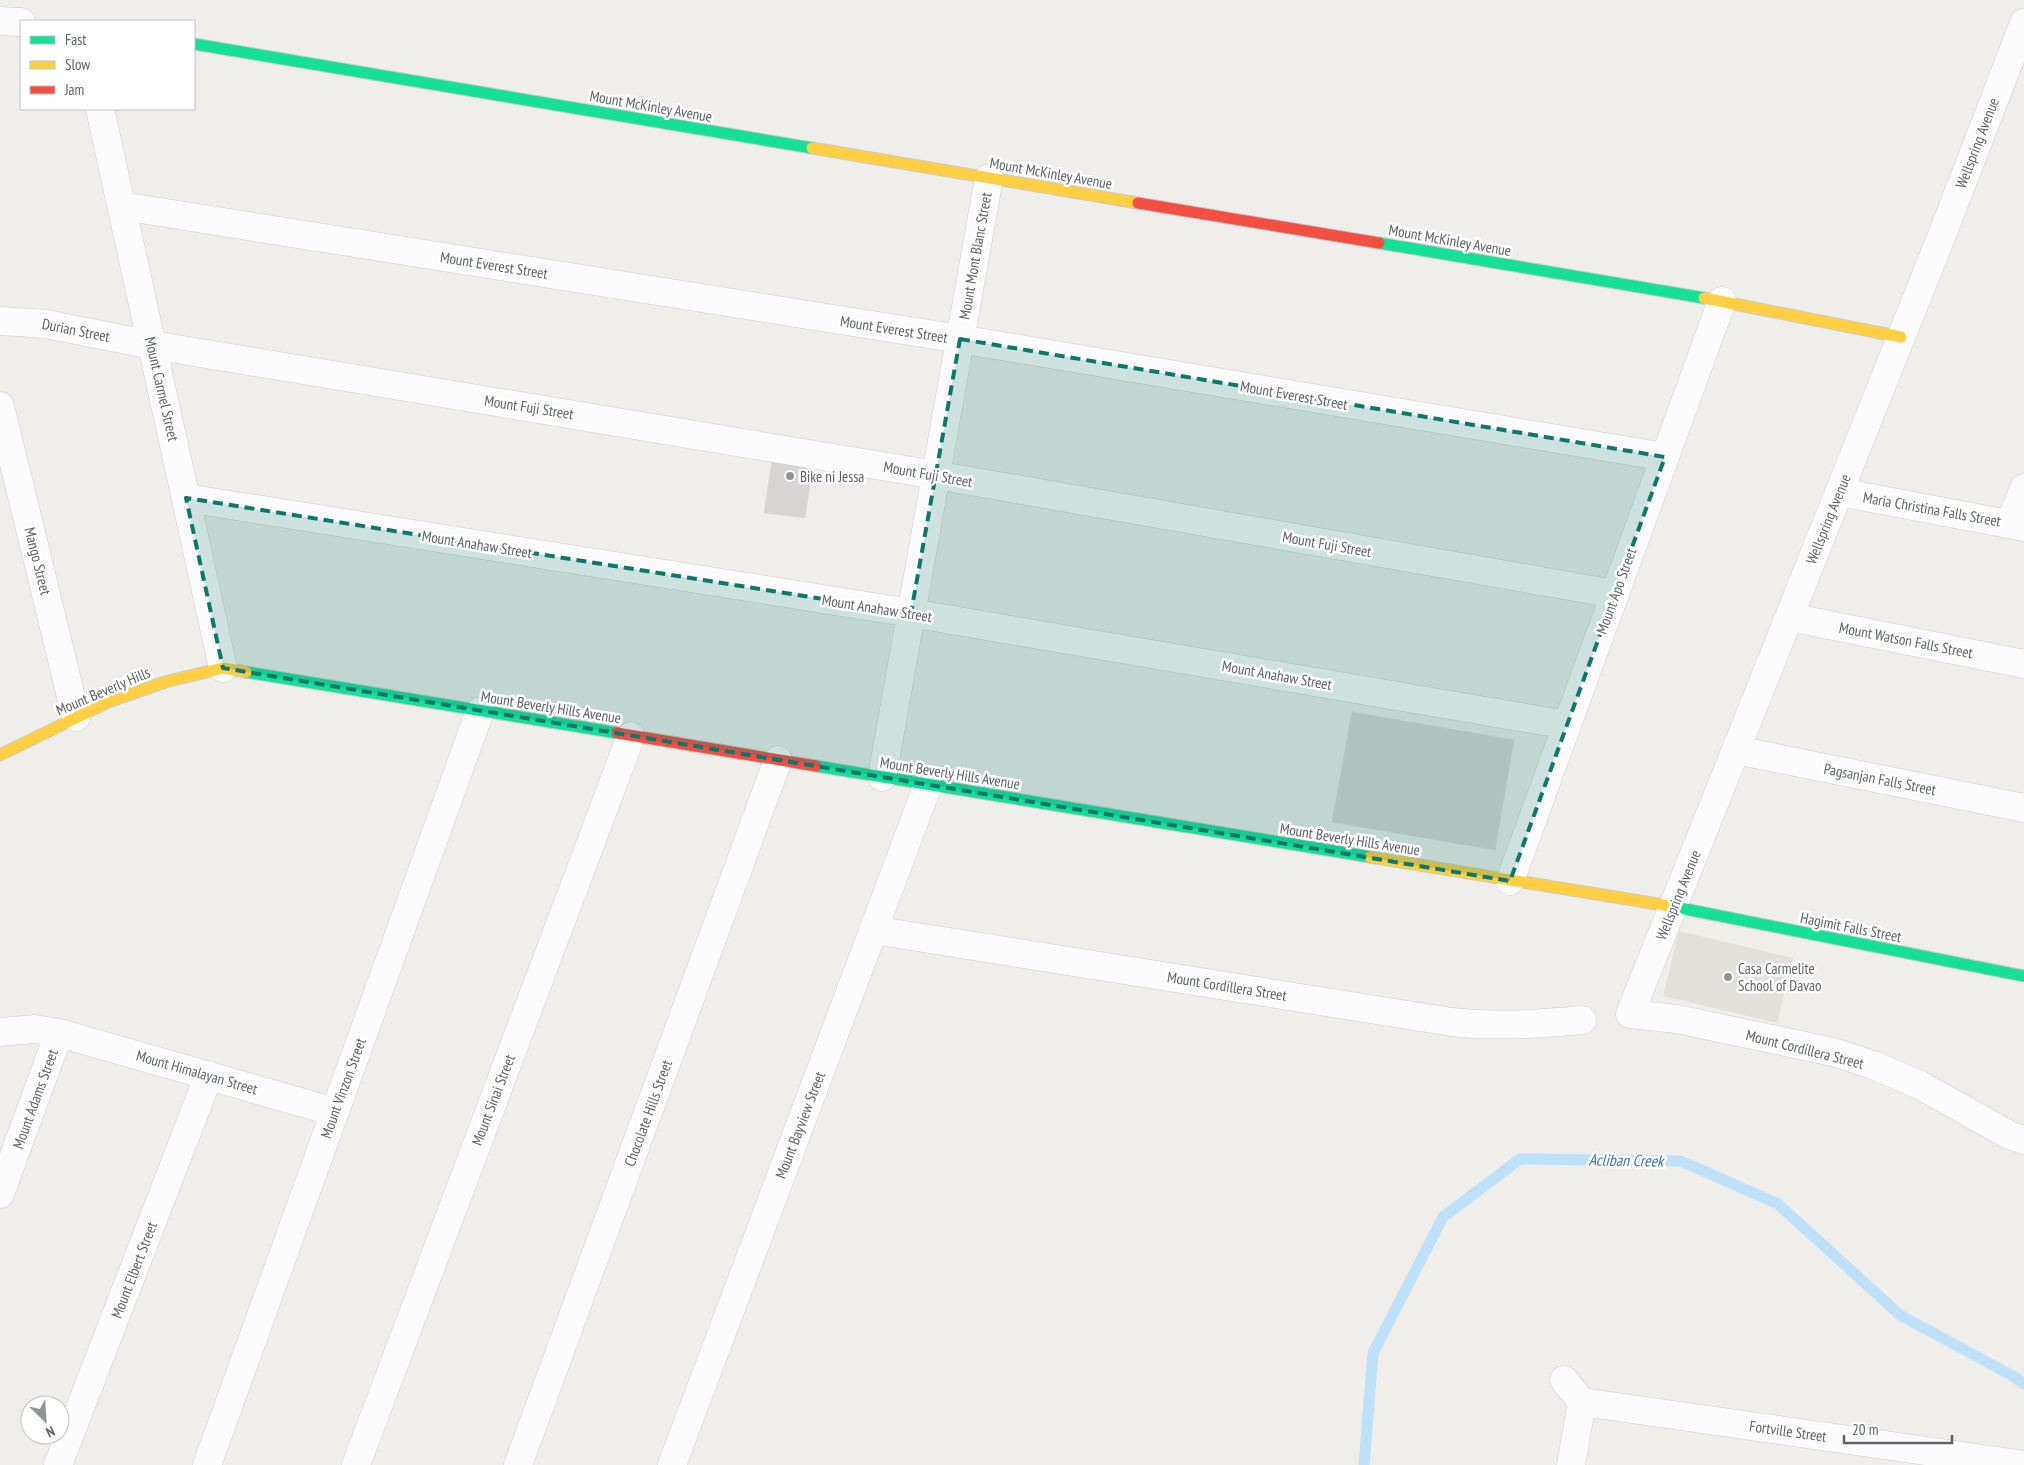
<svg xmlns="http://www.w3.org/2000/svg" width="2024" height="1465" font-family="'PT Sans Narrow',sans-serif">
<rect width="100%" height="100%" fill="#efeeea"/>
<!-- education -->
<path fill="#e2e0da" d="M1679,931l114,27 -16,65 -114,-27z"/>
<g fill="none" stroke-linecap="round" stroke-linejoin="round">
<!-- stream -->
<path stroke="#bfe0f9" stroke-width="11" d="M1364,1465l9,-112 70,-136 77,-58 161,2 97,43 122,111 113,61 11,8"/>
</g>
<!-- building -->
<path fill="#d6d5d3" stroke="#deddd9" d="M772,460l41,5 -8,53 -41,-5z
M1352,712l162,28 -19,110 -163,-28z"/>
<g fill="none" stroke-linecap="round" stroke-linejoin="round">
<!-- street casing -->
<g stroke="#cbcccc" stroke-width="29">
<path id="street" d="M0,21l21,1
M2024,23l-82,212 -312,779 47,5 156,33 40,13 47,20 89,50 15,5
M100,109l123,559
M122,206l838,133 705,118
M0,321l46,3 106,21 784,130 679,119
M0,406l76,311
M1839,492l185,35
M186,498l725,115 656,112
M2010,524l14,-36
M1789,617l235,47
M1736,750l288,58
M882,777l107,-599
M1510,881l212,-580
M873,930l579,92c44,5 86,2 130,-2
M0,1032l35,-3 24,4 276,79
M0,1194l59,-161
M1564,1380l18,22 -11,63
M1582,1402l442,63
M58,1465l151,-390
M207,1465l273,-754
M356,1465l275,-729
M518,1465l260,-705
M672,1465l256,-680"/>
</g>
<!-- fast casing -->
<g stroke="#cacacb" stroke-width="13">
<path id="fast" d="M194,44l618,104
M1379,243l325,55
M246,672l371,61
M816,766l554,91
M1670,906l354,70"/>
</g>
<!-- slow casing -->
<g stroke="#cacacb" stroke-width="13">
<path id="slow" d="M812,148l326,55
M1704,298l197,39
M0,755l108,-53 57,-20 58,-14 23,4
M1370,857l300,49"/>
</g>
<!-- jam casing -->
<g stroke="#cacacb" stroke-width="13">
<path id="jam" d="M1138,203l241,40
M617,733l199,33"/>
</g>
<!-- street -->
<use href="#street" stroke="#fdfcfc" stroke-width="28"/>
<!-- fast -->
<use href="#fast" stroke="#16e098" stroke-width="11"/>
<!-- slow -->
<use href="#slow" stroke="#ffcf43" stroke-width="11"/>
<!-- jam -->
<use href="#jam" stroke="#f24e42" stroke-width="11"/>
</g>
<!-- marked area -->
<path fill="#0f766e" fill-opacity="0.2" stroke="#0f766e" stroke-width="4" stroke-dasharray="10 6" stroke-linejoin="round" d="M960,339l705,118 -155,424 -1287,-213 -37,-170 725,115z"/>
<!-- markers -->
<g fill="#919496" stroke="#fff" stroke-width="2">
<circle cx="790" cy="476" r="5"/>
<circle cx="1728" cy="977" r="5"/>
</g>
<g text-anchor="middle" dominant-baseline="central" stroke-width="5" stroke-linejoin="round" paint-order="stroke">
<!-- street labels -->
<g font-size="15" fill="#5f6368" stroke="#fff">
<text transform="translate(651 106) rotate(10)">Mount McKinley Avenue</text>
<text transform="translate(1977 143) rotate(-69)">Wellspring Avenue</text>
<text transform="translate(1051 173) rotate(10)">Mount McKinley Avenue</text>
<text transform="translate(1450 240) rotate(10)">Mount McKinley Avenue</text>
<text transform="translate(975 256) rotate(-80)">Mount Mont Blanc Street</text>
<text transform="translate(494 265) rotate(9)">Mount Everest Street</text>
<text transform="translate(894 329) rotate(9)">Mount Everest Street</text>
<text transform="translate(76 330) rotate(11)">Durian Street</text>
<text transform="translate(162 389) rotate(77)">Mount Carmel Street</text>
<text transform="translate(1294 395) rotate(10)">Mount Everest Street</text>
<text transform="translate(529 407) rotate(9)">Mount Fuji Street</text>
<text transform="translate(928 474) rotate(10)">Mount Fuji Street</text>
<text transform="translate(1932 509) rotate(10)">Maria Christina Falls Street</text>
<text transform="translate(1828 519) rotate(-68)">Wellspring Avenue</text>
<text transform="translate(477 544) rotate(9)">Mount Anahaw Street</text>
<text transform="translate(1327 544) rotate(10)">Mount Fuji Street</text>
<text transform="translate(38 561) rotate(76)">Mango Street</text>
<text transform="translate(1616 591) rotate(-70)">Mount Apo Street</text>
<text transform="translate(877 608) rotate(9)">Mount Anahaw Street</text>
<text transform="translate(1906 640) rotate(11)">Mount Watson Falls Street</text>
<text transform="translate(1277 675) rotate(10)">Mount Anahaw Street</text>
<text transform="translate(103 691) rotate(-23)">Mount Beverly Hills</text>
<text transform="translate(551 707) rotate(9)">Mount Beverly Hills Avenue</text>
<text transform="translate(950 773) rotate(9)">Mount Beverly Hills Avenue</text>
<text transform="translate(1880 779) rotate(11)">Pagsanjan Falls Street</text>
<text transform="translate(1350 839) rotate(9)">Mount Beverly Hills Avenue</text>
<text transform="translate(1678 895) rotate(-68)">Wellspring Avenue</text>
<text transform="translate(1851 927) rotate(11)">Hagimit Falls Street</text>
<text transform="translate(1227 986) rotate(9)">Mount Cordillera Street</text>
<text transform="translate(1805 1049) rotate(14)">Mount Cordillera Street</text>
<text transform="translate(197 1072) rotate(16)">Mount Himalayan Street</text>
<text transform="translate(343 1088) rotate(-70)">Mount Vinzon Street</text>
<text transform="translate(35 1099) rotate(-70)">Mount Adams Street</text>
<text transform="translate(493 1100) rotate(-69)">Mount Sinai Street</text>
<text transform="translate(648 1113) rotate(-70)">Chocolate Hills Street</text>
<text transform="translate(800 1125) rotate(-69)">Mount Bayview Street</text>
<text transform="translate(134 1270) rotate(-69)">Mount Elbert Street</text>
<text transform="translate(1788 1431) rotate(8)">Fortville Street</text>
</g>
<!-- poi labels -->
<g font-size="15" fill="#5f6368" stroke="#fff" text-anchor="start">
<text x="800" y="476">Bike ni Jessa</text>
<text x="1738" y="968">Casa Carmelite<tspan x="1738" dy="17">School of Davao</tspan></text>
</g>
<!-- water labels -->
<g font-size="16" font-style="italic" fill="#4174aa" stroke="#fff">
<text transform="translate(1626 1160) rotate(1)">Acliban Creek</text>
</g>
</g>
<!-- legend -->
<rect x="20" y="20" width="175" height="90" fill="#ffffff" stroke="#bfc1c3"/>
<rect x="30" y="36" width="25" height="8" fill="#16e098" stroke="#bfc1c3"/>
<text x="65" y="45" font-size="15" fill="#5f6368">Fast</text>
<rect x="30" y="61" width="25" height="8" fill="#ffcf43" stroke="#bfc1c3"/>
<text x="65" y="70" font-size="15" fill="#5f6368">Slow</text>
<rect x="30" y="86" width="25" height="8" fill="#f24e42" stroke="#bfc1c3"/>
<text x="65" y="95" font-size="15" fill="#5f6368">Jam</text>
<!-- north arrow -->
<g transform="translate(45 1420) rotate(155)"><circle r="24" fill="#ffffff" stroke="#bfc1c3"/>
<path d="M0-4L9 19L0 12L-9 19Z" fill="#919496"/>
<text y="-8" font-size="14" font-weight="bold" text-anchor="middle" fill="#5f6368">N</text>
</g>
<!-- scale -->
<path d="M1844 1435v8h108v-8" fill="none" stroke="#5f6368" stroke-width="2.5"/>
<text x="1852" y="1435" font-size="15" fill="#5f6368" stroke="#ffffff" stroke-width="4" paint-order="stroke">20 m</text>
</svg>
